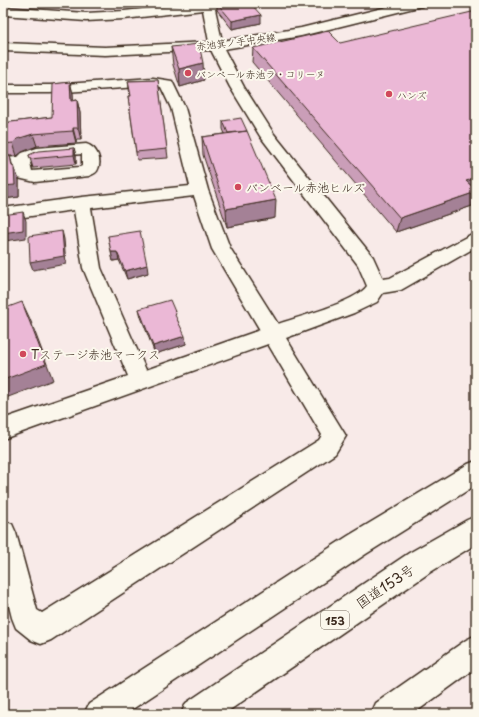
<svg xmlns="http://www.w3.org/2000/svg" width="479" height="717" font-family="'Playpen Sans','Klee One',sans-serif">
<rect width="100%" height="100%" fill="#f8eae8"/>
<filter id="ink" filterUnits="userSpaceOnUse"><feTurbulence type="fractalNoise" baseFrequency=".025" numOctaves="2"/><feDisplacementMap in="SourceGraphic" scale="8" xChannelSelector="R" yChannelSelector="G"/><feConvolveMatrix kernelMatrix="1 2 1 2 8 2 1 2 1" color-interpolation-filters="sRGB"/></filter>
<g filter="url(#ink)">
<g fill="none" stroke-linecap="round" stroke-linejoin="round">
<!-- minor casing -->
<g stroke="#3b2a1e" stroke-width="3">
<path id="minor" d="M198,3h39l-2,3 -20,3 7,32 79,-13 102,-25h21l-2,3 -121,30 -77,13 20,38 30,47 99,123 10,22 7,-1 80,-43 6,-2v14l-75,43 -18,3 -6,9 -23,11 -68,25 60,98 -11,18 -284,186 -10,4 -10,-4 -15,-12 -4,-10 -9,-36v-61l9,3 4,9 21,77 5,3 277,-173 3,-5 -54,-91 -265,95v-20l125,-43 -45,-108 -9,-58 -71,10v-12l79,-11 108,-11 -19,-78 -10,-21 -8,-1 -103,7h-47v-8h47l103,-7 19,3 13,27 23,82 22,58 48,76c20,-7 78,-22 89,-38l-9,-21 -98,-129 -30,-49 -19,-37 -106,5 -102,-4v-8l102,4 104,-5 -6,-32 -79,9 -38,2 -83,-6v-8l83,6 38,-2zM194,196l18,53 48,81 -114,40 -45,-102 -10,-60z
M86,144c11,3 17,17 11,27 -2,3 -5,3 -8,5l-54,6 -17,-4 -3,-11 -12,1v-10l15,-1 4,-4 15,-5zM82,154v12l-2,1 -48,4 -2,-8 10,-5z
M476,461v24l-110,69 -241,160h-41l5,-10 259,-168 120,-72z"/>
</g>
<!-- highway casing -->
<g stroke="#3b2a1e" stroke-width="3">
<path id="highway" d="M476,516v28l-47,29 -205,141h-43l5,-11 223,-150 58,-33z
M476,635v33l-63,46h-42l5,-11 90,-63z"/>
</g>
<!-- minor -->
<use href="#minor" fill="#fbf7ec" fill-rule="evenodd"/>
<!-- highway -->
<use href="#highway" fill="#fbf7ec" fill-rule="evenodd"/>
</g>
<!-- wall -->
<path fill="#ca9eb8" stroke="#3b2a1e" d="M217,3h33l11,20 -29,6 -15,-19z
M171,47l33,33 -24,7 -7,-22z
M253,48l219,158 -76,26 -144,-170z
M158,80l10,78 -31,2 -9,-64h2l-2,-15z
M70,82l3,12v7l4,-1 3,13 1,27h-5v3l-39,3 -15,6 -5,4h-9l5,11h1l5,13v17l-16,2v-76l49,-6z
M223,121l52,97 -48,9 -24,-72 -1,-18 23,-3 -2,-5z
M74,148l2,8v8l-43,4 -4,-13z
M108,236l40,37 -21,6 -8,-19 -6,1z
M139,309l38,10 9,25 -31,10 -14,-37z"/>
<!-- shaded-wall -->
<path fill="#a48196" stroke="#3b2a1e" d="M261,15v8l-29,6v-8z
M203,63l1,17 -24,7 -1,-18z
M70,82l3,12 1,19 -3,-12z
M77,100l3,13 1,27 -3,-12z
M73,128l3,12v3l-3,-12z
M33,134l4,12 -15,6 -5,4 -4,-13 4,-4z
M74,148l2,8v8l-2,-9z
M10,156l4,15v-4l5,13v17l-16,2v-13z
M476,178v12l-10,-9z
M476,192v2l-4,12 -76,26 4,-14z
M276,200l-1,18 -48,9 -1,-18z
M23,212l3,9v17l-21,3 -2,-3v-5z
M62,231l2,8 2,25 -33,6 -3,-8z
M111,252h6l2,8 -6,1z
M147,265l1,8 -21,6 -2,-8z
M22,302l8,17 23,61 -50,19v-19z
M185,336l1,8 -31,10 -2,-8z"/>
<!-- building -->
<path fill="#ebb8d6" stroke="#3b2a1e" d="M217,3h33l11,12 -29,6z
M476,11v167l-10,3 10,9v2l-76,26 -147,-170 75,-17 12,12z
M199,44l4,19 -24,6 -8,-22z
M158,80l9,69 -31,3 -8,-56h3l-3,-15z
M70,82l1,19 6,-1 1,28h-5v3l-40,3 -16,5 -4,4 -10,1v-21l49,-6 1,-33z
M241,118l6,13 -19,2 -5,-12z
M247,131l29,69 -50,9 -24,-72z
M74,148v7l-44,4 -1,-4 9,-4z
M10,156l2,10 2,1 1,18 -12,1v-29z
M23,212v18l-20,3v-18z
M62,231l2,25 -34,6 -1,-26z
M140,231l7,34 -22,6 -8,-19h-6l-3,-16z
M170,300l6,14 -1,1 10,21 -32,10 -14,-37z
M22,302l24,62 -43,16v-71z"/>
</g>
<!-- markers -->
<g fill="#d1495b" stroke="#fbf7ec" stroke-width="1.5">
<circle cx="188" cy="73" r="4"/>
<circle cx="389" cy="94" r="4"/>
<circle cx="238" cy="187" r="4"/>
<circle cx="23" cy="354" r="4"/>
</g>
<g text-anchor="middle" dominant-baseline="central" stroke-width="4" stroke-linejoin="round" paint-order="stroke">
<!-- far-street labels -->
<g font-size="10" fill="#3b2a1e" stroke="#fbf7ec">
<text transform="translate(236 41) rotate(-7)">赤池箕ノ手中央線</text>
</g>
<!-- far-poi labels -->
<g font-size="10" fill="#3b2a1e" stroke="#fbf7ec" text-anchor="start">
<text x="196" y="73">バンベール赤池ラ・コリーヌ</text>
<text x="397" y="94">ハンズ</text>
</g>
<!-- shield labels -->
<rect fill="#fbf7ec" stroke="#75685c" stroke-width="1" x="321" y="611" width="28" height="18" rx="3"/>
<g font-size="11" font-weight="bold" fill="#3b2a1e">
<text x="335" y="620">153</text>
</g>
<!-- poi labels -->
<g font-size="12" fill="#3b2a1e" stroke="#fbf7ec" text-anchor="start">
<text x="246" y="187">バンベール赤池ヒルズ</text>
<text x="31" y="354">Tステージ赤池マークス</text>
</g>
<!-- near-street labels -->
<g font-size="14" fill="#3b2a1e" stroke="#fbf7ec">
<text transform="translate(385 586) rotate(-34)">国道153号</text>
</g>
</g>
<!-- margin -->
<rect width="479" height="717" fill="none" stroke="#fbf7ec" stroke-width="16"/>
<rect x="8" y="8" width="463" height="701" fill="none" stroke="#3b2a1e" stroke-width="1.5" filter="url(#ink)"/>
</svg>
